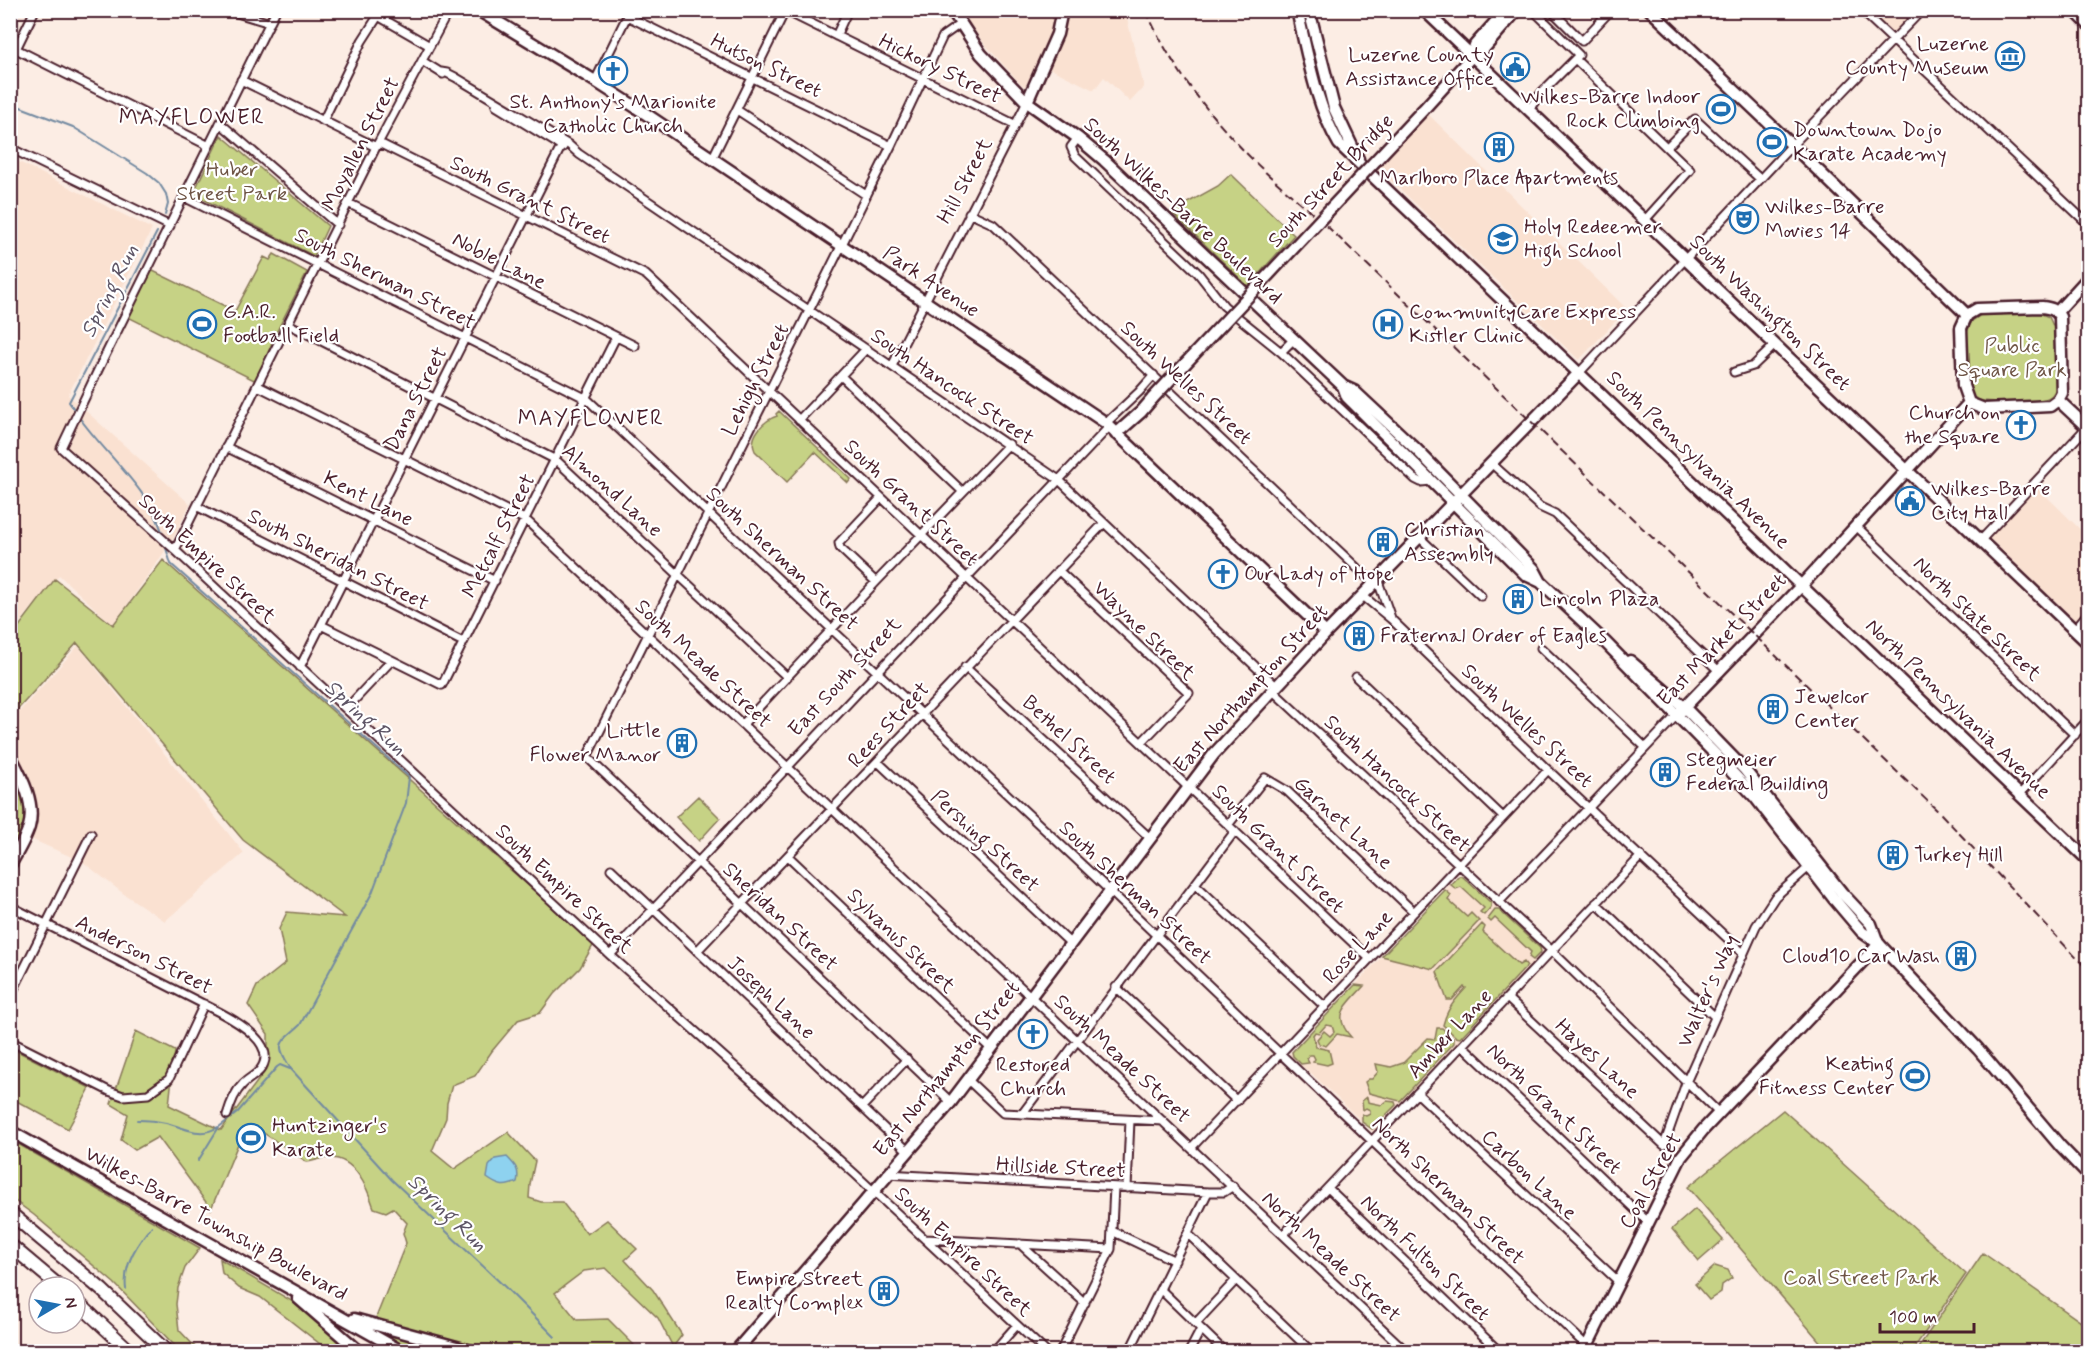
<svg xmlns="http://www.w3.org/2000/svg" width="2099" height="1362" font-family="Mynerve,sans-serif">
<rect width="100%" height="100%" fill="#fcede4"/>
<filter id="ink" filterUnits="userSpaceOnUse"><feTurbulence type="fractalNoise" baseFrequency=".0167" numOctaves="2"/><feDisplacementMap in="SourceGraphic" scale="12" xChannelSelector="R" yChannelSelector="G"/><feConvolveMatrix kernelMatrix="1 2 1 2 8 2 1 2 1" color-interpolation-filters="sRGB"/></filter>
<g filter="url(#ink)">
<!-- built -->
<path fill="#fae1d1" d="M1858,10l62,1 -30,31 -33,-30z
M961,11h164l19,76 -14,15 -26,-25 -10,13 -45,-22 -12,26 -16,-10 -38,-42z
M1428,114l199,195 -48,51 -201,-192z
M11,158l141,71 -84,166 122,109 -18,37 -59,84 -54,-50 -48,58z
M2035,485l53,52v96l-101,-97z
M78,646l166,207 -79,68 -41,-27 -41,-32 -52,-23 3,-32 -23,-68 -1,-17z
M1460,874l90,78 -174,183 -65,-62 -23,-17z"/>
<!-- green -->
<path fill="#c6d285" stroke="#887858" stroke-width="1.5" d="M221,135l107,91 -14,30 -121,-62z
M1231,174l63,61 -46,51 -77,-74 47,-26z
M274,254l33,18 -30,59 -21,50 -128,-64 23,-47 84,41 29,-54 6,3z
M2039,313l10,4 5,11 3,58c-2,3 -2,6 -5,9 -9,10 -65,8 -78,4l-5,-11 -2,-56 5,-11 9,-6z
M779,411l72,68 -3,4 -33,-31 -28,30 -32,-31c-7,-14 9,-31 22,-35l-1,-2z
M163,560l431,384 -14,24 -26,26 -14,19 -22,7 -26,31 -17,25 -23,9 -5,18 -1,15 -14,33 22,18 54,-37 27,29 -5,23 -1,14 12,4h21l25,32 20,-14 30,29 -12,11 28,30 29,45 -9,12 -15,-29 -52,-50 -22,3 -29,22 22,27 31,-1 26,26 -4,6h-141l-114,-31 31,-77 -3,-10 4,-10 -14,-15 -7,4 -12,-4c-7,-21 -19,-50 -44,-50 -7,-1 -16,3 -23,4l-45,-30 -17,-5 -34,82 -53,-72 -23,13 -14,-10 7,-26 -17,-10 25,-73 39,20 -6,54 52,25 47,-63v-33l-20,-29 9,-19 29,-23 -7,-34 8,-17 58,5 -102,-77 -166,-197 -66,74v-80l44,-58 58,46z
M10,753l16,53 -1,17 -12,28 -2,-3 4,-35 -4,-17z
M698,796l22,22 -21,23 -23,-24z
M1459,876h3l29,27v4l-7,8 -4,-3 4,-4 -23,-21 -5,2 -5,-4z
M1445,890l6,5 -3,5 19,17 4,-4 8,8 -46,48 -51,-13z
M1495,910h4l41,38 1,4 -8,8 -4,-3 2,-5 -36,-34 -4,4 -3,-3z
M1482,924l3,3 -2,5 36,33 5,-3 3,4 -67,72 -4,-1 -13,-12c4,-16 11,-24 23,-37l-2,-1 -12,13h-5l-10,-28z
M1355,985l9,1c-17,19 -33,28 -13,51l-14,-3 -11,12 -7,-2 -2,-5 7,-8 6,5 4,-4 -2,-6 -6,-1 -7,8 -4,-1 -2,3 3,12 13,3 3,13 -5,2 -14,-3 2,-3 -2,-4h-4l-2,4 2,4 -8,1 -8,-8 -1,-4z
M1437,1028h5l12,11v4l-54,58 -31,-8 -4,-11 4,-3h3l6,-7 -2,-8 15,3 12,-4 25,-25 7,1z
M15,1050l75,38 -22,41 -57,-31v-40z
M1367,1097l1,5 14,3 5,-4 8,1 1,3 -24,24 -10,-7v-8l4,2 4,-2v-4l-4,-2 -3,2 -1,-9z
M1783,1110l183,164 -54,77h-84l-140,-164z
M11,1140l189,108 -15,20 -7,20 -2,16 3,26 20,21h-19l-66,-68 -80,-68 -23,-17z
M1695,1209l28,31 -24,21 -27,-32z
M1983,1253l105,74v24h-172z
M220,1259l70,41 63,51h-24l-69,-54 -21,-9 -17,-15z
M1715,1266l13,4 4,8 -10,7 -1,7 -12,8 -14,-16z
M369,1326l79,22 -2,3h-32z"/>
<!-- water -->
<path fill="#8ed2ef" stroke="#738aa1" stroke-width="1.5" d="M507,1157c8,8 13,13 10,25 -13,6 -19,4 -30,-4l2,-12 6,-7z"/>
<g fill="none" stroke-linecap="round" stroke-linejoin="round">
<!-- stream -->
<path stroke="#738aa1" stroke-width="2" d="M10,103l63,24 74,46 12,10 7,11 2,10 -3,11
M76,412l-7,-10 88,-170
M79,417c25,36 74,76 84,119
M165,545l6,19 238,213 -3,26 -34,90 -72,132c-22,20 -25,18 -9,44l101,111 113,107 50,50
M137,1120c10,0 20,1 29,3 19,4 33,16 52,4
M198,1161l21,-34 18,-14 40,-46 3,-2 10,4
M126,1289c-3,-23 11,-46 26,-63"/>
<!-- street casing -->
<g stroke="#4a1f2b" stroke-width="11">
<path id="street" d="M227,10l43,13
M276,10l-177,358 -38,80 114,102 435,405 245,219 191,178
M784,10l232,115
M1533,10l46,45 -4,4 115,111 -45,50
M1551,10l31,31 29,-31
M1861,10l227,214
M627,16l264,130
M836,36l12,-26
M10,46l199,100
M16,49l19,-39
M422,61l21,13
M441,72l6,1 8,4 114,68 10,9 480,326 217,206
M241,80l135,67
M595,81l35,-71
M496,106l67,41
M1529,109l14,-18 32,-32
M737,110l129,85
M323,121l39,-80 16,-25 52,30
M220,123l118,102
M1078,138l-7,9 4,9 123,117 26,33 57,46 134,127 6,3 10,-1
M379,143l267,132 724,684
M1667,147l28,-28 65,60
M10,148l160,78
M712,159l73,-148
M184,197l403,202 523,492 483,461
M350,204l285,142
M969,213l24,11 381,360
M288,324l268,136 231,217
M1281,352l13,-13
M892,366l135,-264
M1734,372l19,-6 22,-21
M1579,373l213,-228 130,-135
M841,376l121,115
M258,386l268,134 881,832
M799,420l67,-71
M1106,423l33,-31 15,-17
M226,447l269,134
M1492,464l48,43 15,7 165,158
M198,507l265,135
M1856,526l219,209
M1419,537l62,59
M1981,540l106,-113
M175,550l201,-403 73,-137
M1058,570l131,123 -47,49
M1378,581l13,37
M876,582l-36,-34 -1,-5 42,-45
M1363,596l28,23 157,151 195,183
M321,625l121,60 174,-348
M2075,629l13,-16
M1541,648l104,99
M300,667l261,-520
M965,667l185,171
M1356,677l147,140
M1272,690l279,260 168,163
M346,709l45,-48
M743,724l133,-142 133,-138
M878,762l192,181
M2020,794l68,-74
M1228,825l37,-47 22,13 127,121
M788,856l203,193
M611,869l296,281
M1195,884l130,123
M1499,902l177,-186
M1596,903l119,114
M10,906l209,106c17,9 61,33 41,58 -5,6 -13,9 -18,15 -8,8 -12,20 -15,30
M697,951l407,-428
M610,955l499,-528
M1116,987l121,114
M10,997l81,-163
M1507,998l157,147
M10,1041l99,50 14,5 25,-2 21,-15 35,-75
M1463,1046l185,176
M968,1080l35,33 160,8
M1417,1093l201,188
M951,1102l-364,-345 304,-611 52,-110 17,-12
M862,1107l45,-48
M1022,1114l213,-283
M1664,1145l23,-65 69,-154 19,-29 34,-30
M1192,1147l356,-377
M887,1174l321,18h16l9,-6
M1127,1188l3,-68
M1328,1188l172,164
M1112,1231l63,30
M1188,1234l124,118
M1284,1234l357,-378
M925,1239l186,10
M1020,1244l65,59
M1161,1290l64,62
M1195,1324l41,-44
M993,1352l24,-27
M1060,1352l51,-103 3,-62
M1129,1352l79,-160
M1189,1352l12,-23"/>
</g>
<!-- secondary casing -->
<g stroke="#4a1f2b" stroke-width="15">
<path id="secondary" d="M478,10l117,71 42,27 469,315 220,210
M952,10l29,44 46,48 51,36 26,22 239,226 4,11 179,178 15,7 65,61 109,111 40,43 79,102 28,33 17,12
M1297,10c11,46 18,93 42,134l749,716
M1309,10l25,98 24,51
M1424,10l664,633
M1650,10l142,135 175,170
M1472,56l8,-3 37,-43
M1027,102l30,-68 5,-24
M1423,110l49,-54 3,-11 31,-35
M2042,307c8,1 14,2 18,10l2,76 -4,7 -8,6 -66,3 -15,-6 -6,-17 -2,-58 6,-13 10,-6z
M2057,312l31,-34
M1343,386l11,5 62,58 118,120 7,13
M2058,400l30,28
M1116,434l25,-22 12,-14
M1630,661l55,47 59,61 98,124 29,31 7,19
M1676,716l125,-130 168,-183
M10,755c11,21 26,48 19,72 -4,13 -12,26 -19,38
M735,1352l216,-250 263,-348 112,-121 253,-260"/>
</g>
<!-- primary casing -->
<g stroke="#4a1f2b" stroke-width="15">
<path id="primary" d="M2074,10l14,14
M2084,10l4,5
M10,1131l393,221
M298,1298l62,54
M354,1319l121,33
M1584,1352l97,-195 22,-27 176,-186 99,105 83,98 27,28"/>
</g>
<!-- highway casing -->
<g stroke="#4a1f2b" stroke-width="16">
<path id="highway" d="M10,1213l92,77 65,62
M10,1245l50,42
M75,1300l56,52"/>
</g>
<!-- street -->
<use href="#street" stroke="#fff" stroke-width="7"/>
<!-- secondary -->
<use href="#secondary" stroke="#fff" stroke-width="10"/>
<!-- primary -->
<use href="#primary" stroke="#fff" stroke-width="10"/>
<!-- highway -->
<use href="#highway" stroke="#fff" stroke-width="12"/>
<!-- rail -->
<path stroke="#4a1f2b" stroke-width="2" stroke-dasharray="9 4.5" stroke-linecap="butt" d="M1146,10c25,58 65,108 109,152 23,23 50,44 75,67l537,514 74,71 147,156"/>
<!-- secondary-bridge casing -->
<g stroke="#4a1f2b" stroke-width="15" stroke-linecap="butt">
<path id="secondary-bridge" d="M1153,398l270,-288"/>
</g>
<!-- secondary-bridge -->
<use href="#secondary-bridge" stroke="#fff" stroke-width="10"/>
</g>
</g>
<!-- icons -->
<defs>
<g id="museum-ring" transform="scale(1.5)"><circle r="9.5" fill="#fff" stroke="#1f6fb2" stroke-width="1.5"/><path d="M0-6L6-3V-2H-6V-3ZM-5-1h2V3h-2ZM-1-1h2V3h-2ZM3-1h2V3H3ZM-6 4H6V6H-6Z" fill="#1f6fb2"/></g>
<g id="civic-ring" transform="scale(1.5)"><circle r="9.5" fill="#fff" stroke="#1f6fb2" stroke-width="1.5"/><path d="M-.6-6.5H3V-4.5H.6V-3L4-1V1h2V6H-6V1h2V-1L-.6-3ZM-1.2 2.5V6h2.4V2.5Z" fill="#1f6fb2"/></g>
<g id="church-ring" transform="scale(1.5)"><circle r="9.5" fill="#fff" stroke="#1f6fb2" stroke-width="1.5"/><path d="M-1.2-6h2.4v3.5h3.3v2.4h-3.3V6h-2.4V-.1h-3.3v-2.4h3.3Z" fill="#1f6fb2"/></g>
<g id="stadium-ring" transform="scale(1.5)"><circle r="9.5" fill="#fff" stroke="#1f6fb2" stroke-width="1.5"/><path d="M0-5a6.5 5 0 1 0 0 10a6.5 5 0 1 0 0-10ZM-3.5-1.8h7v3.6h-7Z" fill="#1f6fb2"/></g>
<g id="building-ring" transform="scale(1.5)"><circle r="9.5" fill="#fff" stroke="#1f6fb2" stroke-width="1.5"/><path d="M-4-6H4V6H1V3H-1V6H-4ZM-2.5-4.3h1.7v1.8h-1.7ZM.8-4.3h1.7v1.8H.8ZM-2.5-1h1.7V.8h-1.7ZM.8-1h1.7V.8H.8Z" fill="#1f6fb2"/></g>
<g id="theatre-ring" transform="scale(1.5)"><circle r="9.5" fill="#fff" stroke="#1f6fb2" stroke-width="1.5"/><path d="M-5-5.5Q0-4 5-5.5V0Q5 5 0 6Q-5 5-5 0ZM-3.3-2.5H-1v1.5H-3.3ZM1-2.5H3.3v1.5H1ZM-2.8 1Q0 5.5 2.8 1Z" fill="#1f6fb2"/></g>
<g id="school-ring" transform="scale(1.5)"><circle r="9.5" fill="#fff" stroke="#1f6fb2" stroke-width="1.5"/><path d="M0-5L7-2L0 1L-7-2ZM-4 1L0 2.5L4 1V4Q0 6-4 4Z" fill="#1f6fb2"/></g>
<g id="hospital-ring" transform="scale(1.5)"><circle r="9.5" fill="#fff" stroke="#1f6fb2" stroke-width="1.5"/><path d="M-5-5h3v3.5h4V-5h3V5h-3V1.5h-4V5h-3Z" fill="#1f6fb2"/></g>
</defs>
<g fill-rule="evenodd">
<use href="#museum-ring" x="2010" y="56"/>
<use href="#civic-ring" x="1515" y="67"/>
<use href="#church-ring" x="613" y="71"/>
<use href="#stadium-ring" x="1721" y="109"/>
<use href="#stadium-ring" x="1772" y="142"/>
<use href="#building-ring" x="1499" y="147"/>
<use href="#theatre-ring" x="1744" y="219"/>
<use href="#school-ring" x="1503" y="239"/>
<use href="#stadium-ring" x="202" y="324"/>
<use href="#hospital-ring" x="1388" y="324"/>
<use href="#church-ring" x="2021" y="425"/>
<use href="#civic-ring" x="1910" y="501"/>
<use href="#building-ring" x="1383" y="542"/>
<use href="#church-ring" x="1223" y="574"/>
<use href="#building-ring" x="1518" y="599"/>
<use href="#building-ring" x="1359" y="636"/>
<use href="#building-ring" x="1773" y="709"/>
<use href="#building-ring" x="682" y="743"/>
<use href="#building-ring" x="1665" y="772"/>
<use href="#building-ring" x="1893" y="855"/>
<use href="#building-ring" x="1961" y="956"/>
<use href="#church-ring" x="1033" y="1034"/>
<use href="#stadium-ring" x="1915" y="1076"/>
<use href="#stadium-ring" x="251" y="1138"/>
<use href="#building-ring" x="884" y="1291"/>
</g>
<g text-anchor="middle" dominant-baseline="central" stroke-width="4.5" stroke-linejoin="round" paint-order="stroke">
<!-- poi labels -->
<g font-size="21" fill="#4a1f2b" stroke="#fff" text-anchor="start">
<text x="1989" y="44" text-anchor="end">Luzerne<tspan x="1989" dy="24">County Museum</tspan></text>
<text x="1494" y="55" text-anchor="end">Luzerne County<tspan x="1494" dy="24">Assistance Office</tspan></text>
<text x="1700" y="97" text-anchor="end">Wilkes-Barre Indoor<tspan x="1700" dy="24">Rock Climbing</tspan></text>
<text x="613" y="102" text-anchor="middle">St. Anthony's Marionite<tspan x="613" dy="24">Catholic Church</tspan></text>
<text x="1793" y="130">Downtown Dojo<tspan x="1793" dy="24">Karate Academy</tspan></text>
<text x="1499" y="178" text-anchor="middle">Marlboro Place Apartments</text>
<text x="1765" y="207">Wilkes-Barre<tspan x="1765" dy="24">Movies 14</tspan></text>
<text x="1524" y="227">Holy Redeemer<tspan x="1524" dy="24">High School</tspan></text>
<text x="223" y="312">G.A.R.<tspan x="223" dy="24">Football Field</tspan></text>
<text x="1409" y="312">CommunityCare Express<tspan x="1409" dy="24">Kistler Clinic</tspan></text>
<text x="2000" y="413" text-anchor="end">Church on<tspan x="2000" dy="24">the Square</tspan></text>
<text x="1931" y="489">Wilkes-Barre<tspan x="1931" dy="24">City Hall</tspan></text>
<text x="1404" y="530">Christian<tspan x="1404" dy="24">Assembly</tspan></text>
<text x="1244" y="574">Our Lady of Hope</text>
<text x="1539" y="599">Lincoln Plaza</text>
<text x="1380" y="636">Fraternal Order of Eagles</text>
<text x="1794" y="697">Jewelcor<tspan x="1794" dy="24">Center</tspan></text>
<text x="661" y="731" text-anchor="end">Little<tspan x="661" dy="24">Flower Manor</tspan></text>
<text x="1686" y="760">Stegmeier<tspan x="1686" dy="24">Federal Building</tspan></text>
<text x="1914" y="855">Turkey Hill</text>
<text x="1940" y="956" text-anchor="end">Cloud10 Car Wash</text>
<text x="1894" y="1064" text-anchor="end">Keating<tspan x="1894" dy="24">Fitness Center</tspan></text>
<text x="1033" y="1065" text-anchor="middle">Restored<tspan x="1033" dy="24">Church</tspan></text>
<text x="272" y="1126">Huntzinger's<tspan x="272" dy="24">Karate</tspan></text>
<text x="863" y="1279" text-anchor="end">Empire Street<tspan x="863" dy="24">Realty Complex</tspan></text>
</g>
<!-- street labels -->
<g font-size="21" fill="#4a1f2b" stroke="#fff">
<text transform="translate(766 66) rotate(26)">Hutson Street</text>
<text transform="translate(940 69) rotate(26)">Hickory Street</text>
<text transform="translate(361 144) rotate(-63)">Moyallen Street</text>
<text transform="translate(965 181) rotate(-62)">Hill Street</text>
<text transform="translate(1331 181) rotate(-47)">South Street Bridge</text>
<text transform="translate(530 200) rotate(26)">South Grant Street</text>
<text transform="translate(1183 211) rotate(43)">South Wilkes-Barre Boulevard</text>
<text transform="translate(499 261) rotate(27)">Noble Lane</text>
<text transform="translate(385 279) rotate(27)">South Sherman Street</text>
<text transform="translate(931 282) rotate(34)">Park Avenue</text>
<text transform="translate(1770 313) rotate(44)">South Washington Street</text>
<text transform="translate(756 380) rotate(-63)">Lehigh Street</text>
<text transform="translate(1186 383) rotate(43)">South Welles Street</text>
<text transform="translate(952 387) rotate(34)">South Hancock Street</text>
<text transform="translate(416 399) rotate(-63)">Dana Street</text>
<text transform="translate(1698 460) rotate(44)">South Pennsylvania Avenue</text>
<text transform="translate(612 491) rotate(42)">Almond Lane</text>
<text transform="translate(368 499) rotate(27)">Kent Lane</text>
<text transform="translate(911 503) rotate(43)">South Grant Street</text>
<text transform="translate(499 536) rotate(-63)">Metcalf Street</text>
<text transform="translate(207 559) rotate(43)">South Empire Street</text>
<text transform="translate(782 559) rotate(43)">South Sherman Street</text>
<text transform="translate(338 560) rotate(27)">South Sheridan Street</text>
<text transform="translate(1977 619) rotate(44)">North State Street</text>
<text transform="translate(1144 631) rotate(44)">Wayne Street</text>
<text transform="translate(1722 640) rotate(-46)">East Market Street</text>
<text transform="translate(703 664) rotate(43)">South Meade Street</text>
<text transform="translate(845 677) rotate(-47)">East South Street</text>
<text transform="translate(1251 689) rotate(-48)">East Northampton Street</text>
<text transform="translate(1958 709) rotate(44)">North Pennsylvania Avenue</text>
<text transform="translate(889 725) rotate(-47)">Rees Street</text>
<text transform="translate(1527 726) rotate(43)">South Welles Street</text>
<text transform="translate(1069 740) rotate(43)">Bethel Street</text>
<text transform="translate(1397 784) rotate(43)">South Hancock Street</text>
<text transform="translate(1343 823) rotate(43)">Garnet Lane</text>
<text transform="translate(985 841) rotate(43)">Pershing Street</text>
<text transform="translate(1278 849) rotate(44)">South Grant Street</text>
<text transform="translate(564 889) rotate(43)">South Empire Street</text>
<text transform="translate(1135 893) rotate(43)">South Sherman Street</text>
<text transform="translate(780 917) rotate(43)">Sheridan Street</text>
<text transform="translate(901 941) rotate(44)">Sylvanus Street</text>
<text transform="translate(1358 947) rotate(-47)">Rose Lane</text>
<text transform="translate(144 955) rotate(27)">Anderson Street</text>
<text transform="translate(1708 991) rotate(-66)">Walter's Way</text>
<text transform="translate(771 998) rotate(43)">Joseph Lane</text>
<text transform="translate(1450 1034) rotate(-47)">Amber Lane</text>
<text transform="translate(1122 1059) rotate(43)">South Meade Street</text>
<text transform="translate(1597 1059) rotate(43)">Hayes Lane</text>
<text transform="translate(947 1069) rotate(-51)">East Northampton Street</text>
<text transform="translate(1554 1109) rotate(44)">North Grant Street</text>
<text transform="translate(1061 1168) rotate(3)">Hillside Street</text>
<text transform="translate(1529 1175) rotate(43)">Carbon Lane</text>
<text transform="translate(1651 1181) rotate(-61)">Coal Street</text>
<text transform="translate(1448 1191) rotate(44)">North Sherman Street</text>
<text transform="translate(216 1224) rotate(29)">Wilkes-Barre Township Boulevard</text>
<text transform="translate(963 1252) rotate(43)">South Empire Street</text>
<text transform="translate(1331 1257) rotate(43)">North Meade Street</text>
<text transform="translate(1425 1258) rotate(44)">North Fulton Street</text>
</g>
<!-- park labels -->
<g font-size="21" fill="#6f5546" stroke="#fff">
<text x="232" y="170">Huber<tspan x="232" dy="24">Street Park</tspan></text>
<text x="2012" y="346">Public<tspan x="2012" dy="24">Square Park</tspan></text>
<text x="1861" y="1278">Coal Street Park</text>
</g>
<!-- neighbourhood labels -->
<g font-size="22" letter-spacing="1.5" fill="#4a1f2b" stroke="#fff">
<text x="192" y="118">MAYFLOWER</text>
<text x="591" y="419">MAYFLOWER</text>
</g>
<!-- water labels -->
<g font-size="22" font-style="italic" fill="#5e5566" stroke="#fff">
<text transform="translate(110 291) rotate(-63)">Spring Run</text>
<text transform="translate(365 718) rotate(42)">Spring Run</text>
<text transform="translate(447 1213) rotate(44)">Spring Run</text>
</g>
</g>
<!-- margin -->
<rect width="2099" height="1362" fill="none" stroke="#fff" stroke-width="36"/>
<rect x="18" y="18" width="2063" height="1326" fill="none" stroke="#4a1f2b" stroke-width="2" filter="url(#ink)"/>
<!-- north arrow -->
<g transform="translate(57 1305) rotate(80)"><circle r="28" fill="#ffffff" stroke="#b7a5aa" stroke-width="1.5"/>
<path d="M0-4.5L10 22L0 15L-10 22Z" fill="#1f6fb2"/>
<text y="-9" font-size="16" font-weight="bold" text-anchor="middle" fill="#4a1f2b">N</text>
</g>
<!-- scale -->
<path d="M1880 1323v9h94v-9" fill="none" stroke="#4a1f2b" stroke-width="3"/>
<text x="1889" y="1323" font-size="18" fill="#4a1f2b" stroke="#ffffff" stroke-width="4.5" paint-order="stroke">100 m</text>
</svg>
